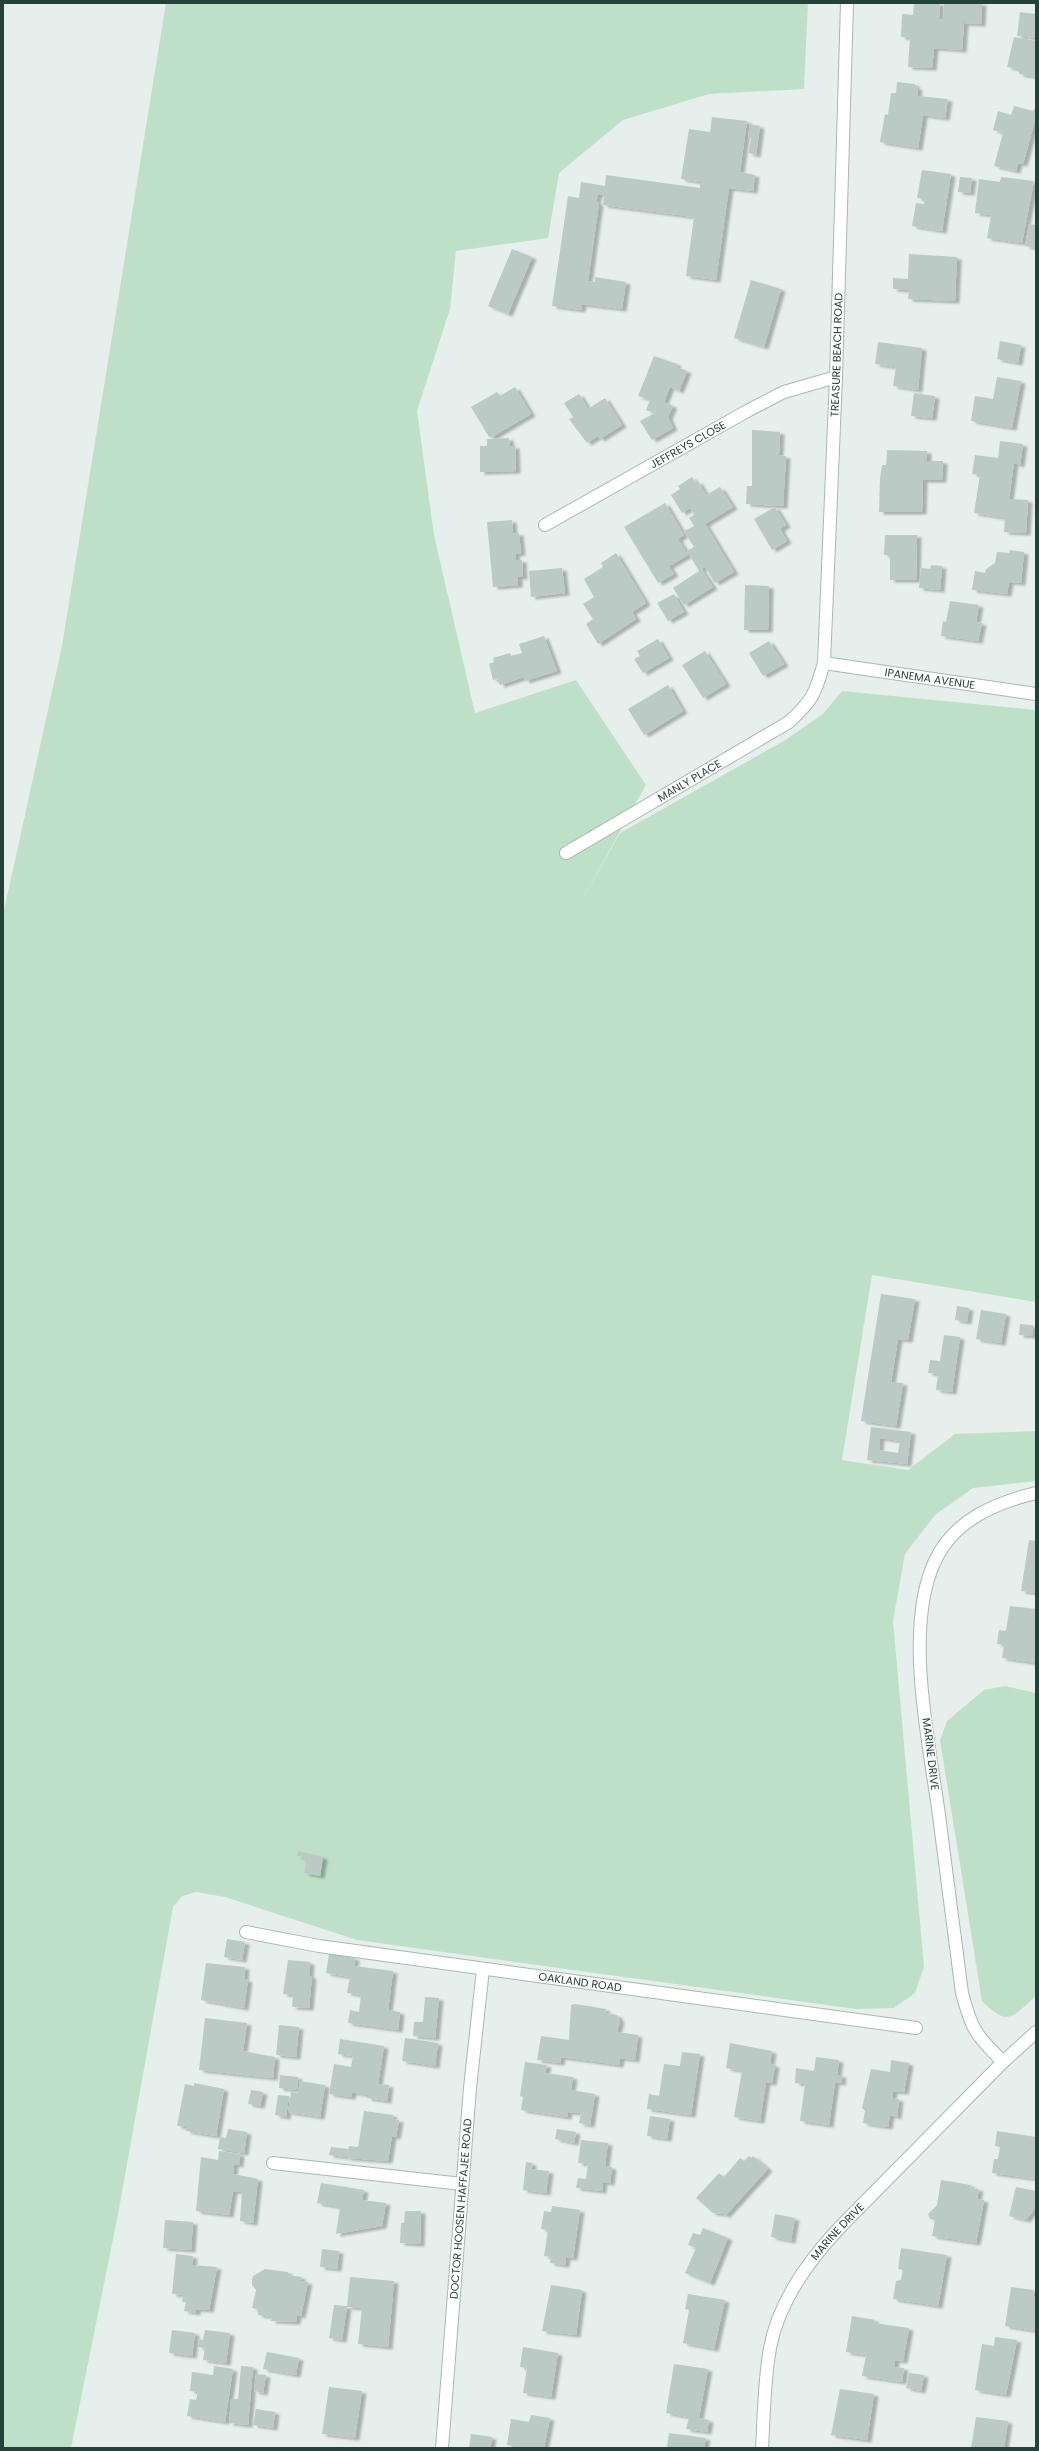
<svg xmlns="http://www.w3.org/2000/svg" width="1039" height="2451" font-family="Poppins,sans-serif">
<defs>
<filter id="shadow"><feDropShadow dx="4.5" dy="2.5" stdDeviation="1" flood-color="#0004"/></filter>
</defs>
<rect width="100%" height="100%" fill="#e6efeb"/>
<!-- green -->
<path fill="#bfe0c8" d="M166,3h642l-4,86 -95,5 -86,26 -64,53 -11,65 -92,13 -6,58 -33,102 17,124 41,178 101,-33 70,105 -67,120 41,-72 164,-92 39,-27 19,-23 194,19v592l-164,-27 -30,185 66,10 47,-36 81,-3v50l-63,7 -38,27 -30,39 -12,67 31,346 -9,26 -21,15 -38,1 -499,-69 -132,-43 -29,-5 -14,4 -9,11 -54,302 -48,239h-68v-1533l59,-269z
M1005,1686l31,7v303c-25,22 -28,31 -54,5l-42,-261 7,-19 37,-31z"/>
<!-- building -->
<path fill="#bbcac4" fill-rule="evenodd" filter="url(#shadow)" d="M914,3h26l-1,16h4l1,-16h38l-1,21 -17,-1 -2,27 -28,-2 -2,20 -24,-1 2,-29 -9,-1 1,-23 11,1z
M1020,12l16,2v24l-19,-2z
M1014,37l22,4v36l-17,-3v-5l-12,-2z
M897,82l18,2v3l3,1 -1,8 31,3 -3,19 -22,-3 -5,33 -38,-6 5,-28 3,1 3,-22h5z
M1014,106l19,5 3,-4v17h-2l-11,40 -5,-1 -2,8 -22,-5 9,-33 -10,-3 5,-19 13,4z
M712,117l35,4 -7,51 15,3 -2,16 -24,-3 -13,92 -30,-4 8,-59 -91,-12 1,-10 -6,-1 -2,8 3,1 -11,78 7,1v-5l31,5 -4,27 -40,-5 -1,6 -29,-4 16,-110 11,2 2,-16 24,4 1,-11 94,13v-6l-19,-3 8,-50 21,3z
M750,124l10,2 -4,29 -8,-2 3,-15 -3,-1z
M922,170l29,4 -9,57 -30,-5 4,-23 8,1 1,-5 -8,-1z
M960,177l12,1 -2,15 -12,-1z
M1001,177l33,4 -12,62 -35,-5 4,-23 -16,-2 4,-34 21,3z
M1029,224l7,1v23l-11,-2z
M512,249l20,8 -24,57 -20,-8z
M909,254l48,3 -2,44 -47,-2 1,-9 -16,-1v-11l15,1z
M751,280l30,9 -17,58 -30,-9z
M1000,341l21,4 -3,18 -21,-4z
M878,342l44,6 -4,42 -25,-4 3,-19 -21,-3z
M654,356l23,8 -1,3 11,4 -8,20 -9,-4 -6,15 9,4 -5,11 5,11 -21,12 -12,-19 15,-8 -9,-3 4,-10 -12,-4z
M997,377l24,4 -9,47 -41,-7 4,-25 18,3z
M515,387l16,27 -39,23h-3l-18,-30 26,-15 3,4z
M914,393l21,3 -3,22 -21,-2z
M579,394l9,15 17,-11 17,27 -22,14 -2,-3 -11,7 -18,-24 4,-2 -9,-14z
M752,430l28,2 -1,22 -2,1 9,1 -3,50 -37,-2 1,-18h5z
M509,438l1,8h5l1,25 -36,1v-26h7v-7z
M1000,441l23,3 -3,21 -6,-2 -5,36 19,1 -2,33 -22,-1 1,-14 -31,-5 6,-38 -8,-1 3,-19 23,3z
M887,450l40,1v10h16l-1,19h-19l-1,32h-43l1,-34 2,-13h4z
M692,477l4,6 2,-2 8,14 14,-8 13,20 -28,17 29,48 -19,11 -10,-16 -4,2 12,18 -29,18 -11,-17 26,-17 -12,-20 7,-4 -10,-16 10,-5 -5,-8 5,-3 -4,-7 -8,5 -11,-18 9,-6 -2,-3z
M665,503l19,32 -6,4 10,16 -19,11 5,8 -16,9 -34,-56z
M775,507l11,18 -6,4 7,12 -15,9 -18,-31z
M512,520l1,13h6l2,20 -6,1 1,6h6l1,17h-5v8l-25,2 -6,-65z
M885,535h32l-1,45h-26v-25h-6z
M1010,550l14,2 -3,31 -12,-1 -2,12 -35,-4 3,-19 10,2 1,-4 9,-6 2,-11 12,1z
M616,553l30,50 -14,9 4,7 -38,25 -12,-20 7,-5 -10,-15 11,-7 -10,-18 19,-12 -2,-4z
M931,565l11,1 -2,24 -21,-2 2,-20 9,1z
M562,568l3,25 -34,4 -2,-26z
M745,585l24,1 -1,44h-24z
M674,594l10,18 -16,9 -11,-18z
M950,601l29,4 -3,17 6,1 -4,18 -37,-5 2,-15 3,1z
M544,636l13,35 -32,10 -1,-4 -24,8 -2,-6 -5,1 -4,-16 5,-2 -1,-4 17,-5 1,3 11,-3 -3,-9z
M658,639l11,19 -26,15 -9,-14 6,-3 -3,-5z
M769,641l15,23 -21,12 -14,-23z
M705,651l21,33 -23,14 -21,-33z
M668,685l15,26 -39,24 -16,-26z
M881,1294l34,5 -7,41 -10,-1 -7,43 12,1 -7,43 -35,-5z
M957,1306l12,2 -2,14 -12,-2z
M981,1310l25,4 -5,29 -25,-4z
M1020,1324l13,1 -1,11 -13,-1z
M944,1335l16,2 -8,55 -16,-2 2,-16 -10,-1 2,-13 10,1z
M871,1427l40,5 -4,32 -40,-4zM880,1438l20,3 -2,12 -19,-3z
M1029,1540l7,1v52l-15,-2z
M1010,1606l26,3v54l-34,-5 2,-13 -7,-1 2,-14 7,1z
M298,1851l25,6 -3,19 -16,-3 2,-12 -5,-1 1,-4h-5z
M227,1939l18,3 -3,18 -18,-3z
M329,1954l26,4 -1,8 39,5 -5,39 12,2 -2,18 -50,-7 2,-13 9,2 2,-17 -14,-2 3,-16 -24,-4z
M288,1960l22,2 -1,14h3l-3,32 -17,-1 1,-12 -10,-1z
M206,1963l39,4 -1,12 4,1 -4,28 -43,-8z
M425,1997l14,1 -4,40 -22,-2 1,-14h9z
M575,2004l31,5 -1,4 12,2 3,6 -3,11 21,3 -3,25 -15,-2 -1,7 -58,-8 -1,6 -23,-3 4,-24 28,4 2,-35z
M205,2018l42,5 -4,28 32,6 -2,21 -74,-8z
M279,2025l20,2 -3,30 -20,-2z
M405,2038l33,5 -3,23 -33,-5z
M340,2039l44,7 -6,38 11,1 -2,16 -20,-3v-3l-15,-3 -1,5 -22,-3 5,-30 17,3 2,-11 -15,-2z
M730,2043l42,8 -2,13 5,1 -3,18 -6,-1 -6,39 -26,-4 8,-46 -16,-3z
M682,2052l18,2 -9,61 -44,-6 2,-15 10,2 5,-32 16,2z
M816,2057l23,3 -2,15h5l-1,8 -6,-1 -6,43 -29,-4 5,-37 -10,-1 1,-15 18,3z
M891,2060l18,3 -5,29 -11,-1 -1,7 7,1 -2,18 -7,-2 -2,12 -25,-4 2,-12 -3,-3 9,-39 19,3z
M525,2062l22,3 -2,8 28,4 -2,13 24,4 -5,31 -11,-2 2,-10 -13,-1 -1,5 -46,-7 2,-13 -3,-1z
M280,2075l18,2 -1,13 -18,-2z
M300,2081l25,4 -5,32 -32,-5 3,-20 7,1z
M194,2083l30,6 -8,47 -30,-5 1,-4 -10,-1 8,-42 9,2z
M251,2090l12,2 -3,14 -12,-2z
M278,2095l11,1 -3,21 -11,-2z
M364,2111l29,4 -1,4 7,1 -3,17 -4,-1 -4,25 -41,-3 2,-12 9,1z
M650,2116l20,3 -3,20 -20,-3z
M228,2129l19,3 -3,21 -26,-4 2,-12 6,1z
M557,2129l19,3 -2,11 -19,-4z
M997,2131l39,6v42l-44,-6 2,-14h4l2,-12 -5,-1z
M581,2140l27,3 -3,23 7,1 -2,16 -7,-1 -1,9 -26,-3 2,-10 8,1 2,-15 -10,-1z
M331,2147l17,2 -1,8 -18,-2z
M219,2151l21,3 -1,11 -5,-1 -1,10 25,5 -5,44 -13,-2 2,-29 -9,-1 -4,24 -33,-4 5,-54 17,3z
M749,2156l2,2 2,-2 15,13 -43,47 -1,-2 -11,-1 -17,-15 23,-25 5,4 16,-19 4,3z
M526,2162l6,1 -1,6 18,2 -3,22 -23,-3z
M941,2180l30,5 -1,3 9,1 -2,10 7,1 -8,43 -44,-7 3,-16 -5,-1 -2,-5 9,-9z
M321,2183l43,7 -2,10 24,3 -4,23 -46,8 4,-27 -23,-4z
M1016,2187l20,4v16l-10,13 -17,-4z
M552,2206l28,4 -7,48 -7,-1 -1,8 -15,-2 1,-6 -7,-1 4,-26 -7,-1 3,-18 7,1z
M405,2211h16l-1,33 -20,-1 1,-20h3z
M775,2214l20,4 -4,23 -20,-4z
M165,2220l28,2 -2,28 -28,-2z
M703,2228l25,10 -18,45 -25,-10 11,-25 -8,-3 5,-12 7,2z
M901,2248l46,7 -9,51 -45,-7 3,-18 5,-1 2,-10 -5,-1z
M322,2249l17,2 -2,18 -17,-2z
M176,2254l17,2 -1,9 25,2 -8,43 -13,-1v4l-12,-2 2,-9h-4l1,-7 -11,-1z
M265,2269l23,3v3l14,2 -2,4 8,1 -7,34 -4,-1 -1,7 -25,-1 1,-4 -14,-2v-6l-6,-1 4,-18 -4,-5v-6l1,-3z
M350,2277l44,4 -6,66 -30,-3 4,-36 -15,-1z
M551,2285l31,5 -6,45 -34,-4z
M1011,2287l23,3 -1,6h3v35l-31,-5z
M688,2294l37,6 -11,49 -31,-6 6,-33 -4,-1z
M334,2305l13,1 -5,34 -13,-2z
M852,2316l23,4 -1,3 35,5 -6,33 -8,-1 -1,7 10,1 -2,14 -40,-6 4,-21 -20,-3z
M172,2330l23,3 -3,23 -23,-3z
M205,2330l25,3 -4,30 -23,-3 2,-12 -7,-1 1,-8 4,1z
M995,2337l22,3 -11,55 -31,-5 7,-46 12,2z
M523,2347l35,6 -7,44 -28,-4 4,-25 -7,-1z
M267,2352l32,6 -3,17 -33,-6z
M674,2364l34,5 -9,49 10,2 -2,12 -21,-3 3,-12 -23,-4z
M214,2366l19,3 -8,53 -38,-6 3,-17 6,1 2,-8 -8,-1 2,-19 21,3z
M241,2366l12,1 -5,58 -19,-2 2,-24h7z
M909,2373l15,2 -3,16 -15,-3z
M256,2374l10,1 -3,18 -9,-2z
M329,2387l33,4 -7,47 -33,-4z
M840,2389l34,5 -7,46 -36,-5z
M256,2409l19,3 -2,16 -20,-3z
M531,2415l19,3 -6,30h-30l1,-2 -8,-1 4,-26 18,3z
M976,2417l32,4 -4,27h-33z
M669,2433l37,5 -2,10h-37z
M471,2434l21,3 -2,11h-21z"/>
<g fill="none" stroke-linecap="round" stroke-linejoin="round">
<!-- minor casing -->
<g stroke="#a8b8b2" stroke-width="14">
<g id="minor">
<path id="s1" d="M545,525l204,-115 35,-18 52,-15"/>
<path id="s2" d="M824,663l212,31"/>
<path id="s3" d="M566,853l223,-131c24,-22 26,-28 35,-59l12,-286 11,-374"/>
<path id="s4" d="M246,1932l73,14 597,82"/>
<path d="M1003,2062c-27,-27 -31,-31 -41,-69 -8,-62 -16,-123 -24,-185 -10,-70 -34,-182 -3,-247 19,-41 60,-58 101,-68"/>
<path d="M273,2163l189,21"/>
<path id="s5" d="M442,2448l28,-360 13,-119"/>
<path id="s6" d="M762,2448c2,-33 2,-67 8,-100 9,-49 41,-91 75,-126l158,-160 33,-30"/>
</g>
</g>
<!-- minor -->
<use href="#minor" stroke="#fff" stroke-width="12"/>
</g>
<g text-anchor="middle" dominant-baseline="central" stroke-width="3" stroke-linejoin="round" paint-order="stroke">
<!-- street labels -->
<g font-size="11" fill="#24423a" stroke="#f7fbf9">
<text stroke="none"><textPath href="#s3" startOffset="637">TREASURE BEACH ROAD</textPath></text>
<text stroke="none"><textPath href="#s1" startOffset="164">JEFFREYS CLOSE</textPath></text>
<text stroke="none"><textPath href="#s2" startOffset="107">IPANEMA AVENUE</textPath></text>
<text stroke="none"><textPath href="#s3" startOffset="143">MANLY PLACE</textPath></text>
<text transform="translate(931 1754) rotate(83)">MARINE DRIVE</text>
<text stroke="none"><textPath href="#s4" startOffset="338">OAKLAND ROAD</textPath></text>
<text stroke="none"><textPath href="#s5" startOffset="240">DOCTOR HOOSEN HAFFAJEE ROAD</textPath></text>
<text stroke="none"><textPath href="#s6" startOffset="237">MARINE DRIVE</textPath></text>
</g>
</g>
<!-- border -->
<rect width="1039" height="2451" fill="none" stroke="#24423a" stroke-width="8"/>
</svg>
